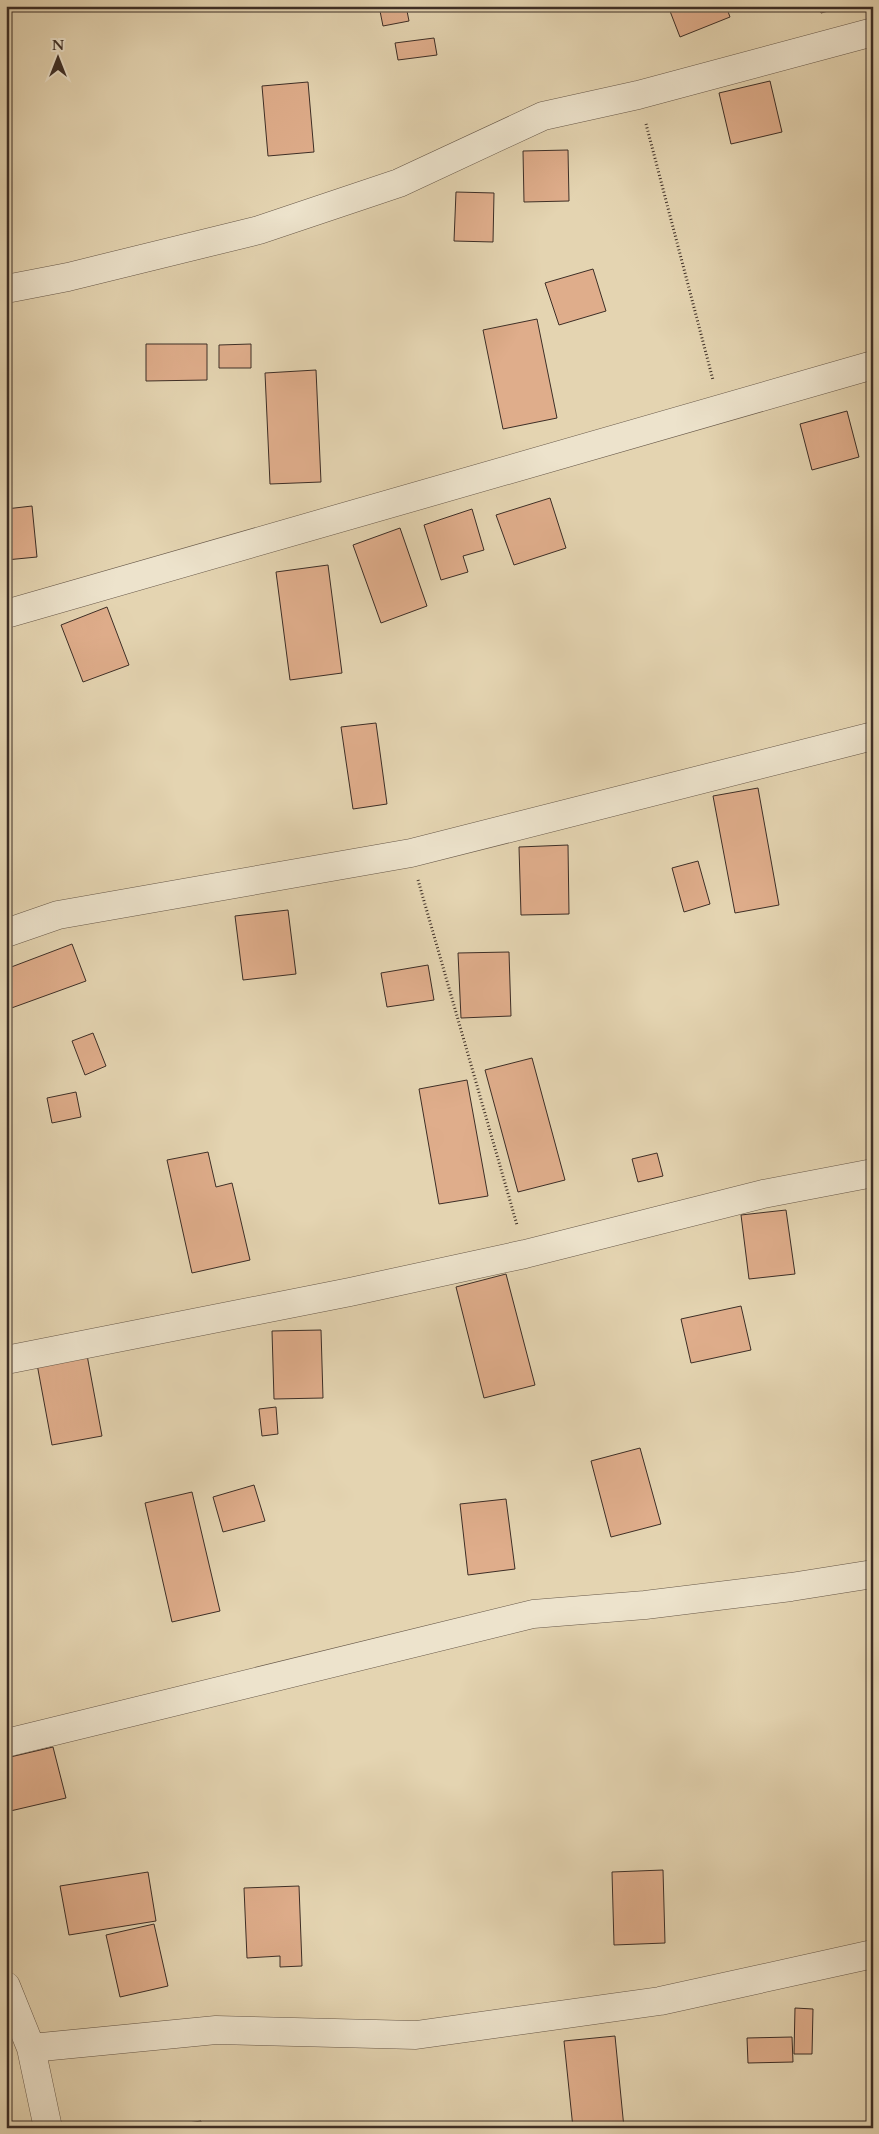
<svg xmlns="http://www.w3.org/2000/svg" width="879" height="2134" font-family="Cardo,serif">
<rect width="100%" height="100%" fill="#e4d4b1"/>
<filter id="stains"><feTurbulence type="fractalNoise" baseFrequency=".004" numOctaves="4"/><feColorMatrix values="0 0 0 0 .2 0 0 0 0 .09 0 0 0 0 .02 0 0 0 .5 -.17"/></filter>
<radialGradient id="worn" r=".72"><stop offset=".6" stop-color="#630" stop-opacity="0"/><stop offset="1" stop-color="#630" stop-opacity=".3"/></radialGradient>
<!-- building -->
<path fill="#dfad8b" stroke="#3d2e26" d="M379,6h27l3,15 -26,5z
M668,6h58l4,11 -50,20z
M819,6h28l-26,7z
M434,38l3,17 -39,5 -3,-17z
M770,81l12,51 -51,12 -12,-51z
M308,82l6,70 -46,4 -6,-70z
M568,150l1,51 -45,1 -1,-51z
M456,192l38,1 -1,49 -39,-1z
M593,269l13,42 -47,14 -14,-42z
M537,319l20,99 -54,11 -20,-99z
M146,344h61v36l-61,1z
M251,344v24h-32v-23z
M316,370l5,112 -51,2 -5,-111z
M847,411l12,46 -47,13 -12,-46z
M550,498l16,50 -52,17 -18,-50z
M32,506l5,51 -31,3v-51z
M472,509l12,41 -21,6 5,16 -27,8 -17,-55z
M400,528l27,78 -46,17 -28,-78z
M328,565l14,108 -52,7 -14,-108z
M107,607l22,58 -46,17 -22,-57z
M376,723l11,81 -34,5 -12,-82z
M758,788l21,117 -44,8 -22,-117z
M568,845l1,69 -48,1 -2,-68z
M698,861l12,43 -26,8 -12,-44z
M288,910l8,64 -53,6 -8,-64z
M72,944l14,37 -80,29v-41z
M509,952l2,64 -50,2 -3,-65z
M428,965l6,35 -47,7 -6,-34z
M93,1033l13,33 -21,9 -13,-34z
M532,1058l33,122 -47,12 -33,-122z
M467,1080l21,116 -49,8 -20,-115z
M76,1092l5,25 -29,6 -5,-25z
M208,1152l8,35 16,-4 18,77 -58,13 -25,-113z
M657,1153l6,23 -25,6 -6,-23z
M786,1210l9,64 -46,5 -8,-64z
M506,1274l29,111 -51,13 -28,-111z
M741,1306l10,44 -60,13 -10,-44z
M321,1330l2,68 -49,1 -2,-68z
M87,1355l15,81 -50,9 -15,-81z
M276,1407l2,27 -16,2 -3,-27z
M640,1448l21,76 -50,13 -20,-76z
M254,1485l11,36 -42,11 -10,-35z
M192,1492l28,119 -48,11 -27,-119z
M506,1499l9,70 -47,6 -8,-71z
M53,1747l13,51 -60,14v-54z
M663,1870l2,73 -51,2 -2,-73z
M148,1872l8,49 -87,14 -9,-49z
M299,1886l3,80 -22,1v-11l-33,2 -3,-70z
M154,1924l14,62 -48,11 -14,-62z
M795,2008l18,1 -1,45h-18z
M615,2036l9,92h-51l-9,-87z
M792,2037l1,25 -45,1 -1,-25z
M201,2121v7h-46z"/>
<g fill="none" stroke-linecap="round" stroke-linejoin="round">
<!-- minor casing -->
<g stroke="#675849" stroke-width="29">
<path id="minor" d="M6,289l62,-12 191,-47 140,-47 144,-67 95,-21 235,-63
M6,614l867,-249
M6,933l52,-18 353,-62 462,-117
M6,1360l344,-68 175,-38 238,-60 110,-21
M6,1743l527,-129 112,-9 146,-18 82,-13
M6,1986l25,62 17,80
M31,2048l185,-18 200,5 244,-34 213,-47"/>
</g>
<!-- path -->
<path stroke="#3d2e26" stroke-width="3" stroke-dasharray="1 2.5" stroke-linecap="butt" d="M646,124l67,256
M418,880l99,345"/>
<!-- minor -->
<use href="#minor" stroke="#ede3cc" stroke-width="28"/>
</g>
<!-- margin -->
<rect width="879" height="2134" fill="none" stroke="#e4d4b1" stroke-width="25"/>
<rect x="8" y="8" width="864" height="2119" fill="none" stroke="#3d2e26" stroke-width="2.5"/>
<rect x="12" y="12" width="854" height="2109" fill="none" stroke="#3d2e26"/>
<!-- north arrow -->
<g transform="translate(58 58)" stroke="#ede3cc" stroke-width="4" paint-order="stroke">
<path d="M0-4L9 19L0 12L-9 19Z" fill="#3d2e26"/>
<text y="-8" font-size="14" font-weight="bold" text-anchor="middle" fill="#3d2e26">N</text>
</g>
<rect width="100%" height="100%" filter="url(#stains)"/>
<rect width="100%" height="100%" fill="url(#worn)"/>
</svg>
